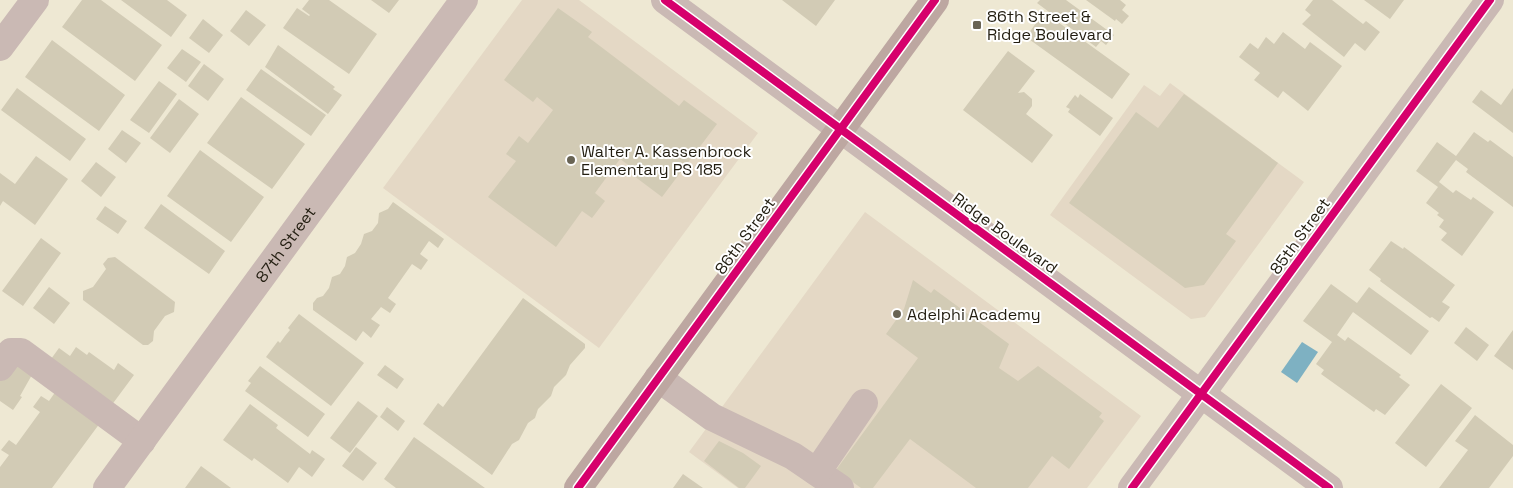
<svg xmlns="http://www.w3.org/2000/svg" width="1513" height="488" font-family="'Space Grotesk',sans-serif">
<rect width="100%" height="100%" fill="#eee8d3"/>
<!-- education -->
<path fill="#e4d8c5" d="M522,0h57l179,133 -159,215 -216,-160z
M1170,83l134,99 -99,135 -14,2 -141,-104 94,-130 16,11z
M865,212l276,204 -54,72h-349l-49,-36z"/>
<!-- water -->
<path fill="#7eb1c2" d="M1302,342l16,10 -21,31 -16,-11z"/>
<!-- building -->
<path fill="#d2cbb5" d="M82,0h19l61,45 -27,36 -73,-54z
M121,0h46l20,15 -16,22z
M309,0h20l48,34 -28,40 -66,-46 14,-20 12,8 1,-1 -8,-6z
M371,0h28l-10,13z
M782,0h53l-19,26z
M1040,0h26l48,35 -8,10 -5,-4 -5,6 -59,-44z
M1086,0h34l6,5 -4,5 7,6 -7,8 -6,-5 -1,2z
M1313,0h19l31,24 3,-3 14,11 -15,19 -10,-8 -11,14 -42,-33 9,-9 -6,-5z
M1364,0h40l-14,19z
M558,8l34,24 -4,5 91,69 5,-6 33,24 -55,73 -28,-21 4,-4 -18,-13 -25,34 10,8 -13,17 -10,-7 -26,36 -68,-50 28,-36 -10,-7 13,-18 9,7 25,-33 -16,-13 -4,5 -29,-22z
M246,10l20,15 -17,21 -19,-15z
M1044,12l86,62 -18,25 -86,-62z
M203,19l20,16 -14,18 -20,-15z
M1283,32l22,17 5,-7 32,24 -34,45 -25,-20 -5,7 -24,-18 6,-7 -21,-16 11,-14 8,6 8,-12 8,7z
M52,40l73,55 -26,36 -74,-54z
M278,45l57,42 -2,2 9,6 -14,19 -63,-47z
M182,49l19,13 -15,20 -19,-14z
M1008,51l27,20 -17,22 6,-1 8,7v7l-6,8 27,21 -21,28 -69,-53z
M204,64l20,15 -16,22 -20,-15z
M261,69l65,46 -15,21 -65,-46z
M159,81l18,13 -28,39 -19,-13z
M17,88l69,51 -16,22 -69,-51z
M1513,88v45l-41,-31 9,-12 20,15z
M1080,94l33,24 -13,18 -32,-24 2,-3 -4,-2 9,-12 3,3z
M1184,94l94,69 -52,71 10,7 -32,44 -19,3 -116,-85 67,-91 22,16z
M241,97l64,47 -33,45 -65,-46z
M179,99l20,15 -29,39 -20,-15z
M122,130l19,13 -15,20 -18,-14z
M1474,132l14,10 2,-2 23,17v50l-47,-35 2,-3 -12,-9 -17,22 14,11 3,-3 15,10 2,-3 21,15 -32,44 -21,-16 6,-7 -8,-6 5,-7 -7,-5 2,-2 -13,-10 12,-16 -22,-16 21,-29 19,14z
M200,150l64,47 -33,45 -64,-46z
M36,156l32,23 -33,46 -32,-24 -3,5v-33l15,11z
M96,162l20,15 -15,20 -20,-16z
M393,202l51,37 -6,9 -9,-7 -9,13 8,6 -7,10 -9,-6 -24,34 8,6 -6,9 -9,-6 -10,12 9,6 -9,13 -8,-7 -7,10 -43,-31v-7l4,-5 6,-2 6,-8 3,-11 8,-3 5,-8 2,-9 8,-4 6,-9 3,-10 8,-3 6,-8 1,-10 9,-4z
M161,204l64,47 -16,23 -65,-46z
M105,206l22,15 -9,13 -22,-15z
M41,238l20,15 -38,53 -21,-15z
M1391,241l12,8 1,-2 51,38 -13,17 8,5 -11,15 -7,-5 -2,1 -50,-37 1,-2 -12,-9z
M115,257l60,45 -1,10 -9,4 -11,15 -1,10 -5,4h-5l-60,-45v-9l10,-4 13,-18 -3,-5 5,-6z
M913,280l18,13 3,-4 75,55 -10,24 19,13 20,-15 64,47 -3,4 5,4 -35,48 -17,-13 -24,32h-52l-66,-49 -37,49h-12l-25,-18 82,-112 -32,-24 18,-25z
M1331,284l26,19 12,-16 60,44 -18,24 -58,-43 -16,23 8,6 3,-4 53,38 -2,2 11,8 -25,30 -9,-6 -2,3 -53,-38 3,-4 -8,-6 16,-22 -29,-21z
M49,287l21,16 -16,21 -21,-16z
M523,298l62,46v4l-15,17 -4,10 -12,12 -3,9 -13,13 -3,9 -7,5 -9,17 -7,4 -20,31 -69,-51 15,-21 5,4z
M299,314l65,49 -33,43 -65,-49 12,-16 2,2 5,-7 5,-6 -2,-2z
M1466,327l23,18 -12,16 -23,-18z
M1513,330v40l-19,-14z
M76,347l11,8 2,-3 25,18 4,-7 16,12 -23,31 -65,-40 13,-18 11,8z
M20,363l13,10 -13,23 2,1 -9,13 -13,-9v-24z
M385,365l19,14 -7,10 -20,-14z
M260,366l65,48 -17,23 -63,-46 6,-8 -3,-2z
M1441,384l31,24 -46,59 -31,-24z
M56,391l44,32 -48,65h-52v-21l9,-12 -8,-5 8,-10 7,5 24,-33 -7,-5 8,-11 8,5z
M358,401l20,15 -28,37 -20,-15z
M250,404l28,21 -2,3 34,26 2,-4 13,9 -13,18 -13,-10 -11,16 -34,-25 -2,3 -29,-21z
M387,407l18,14 -7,10 -18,-14z
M1475,415l38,30v11l-24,32h-50l29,-38 -13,-9z
M414,437l71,51h-89l-12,-9z
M719,441l24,12 18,13 -16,22h-6l-35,-27z
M356,447l21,16 -14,18 -21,-15z
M201,466l30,22h-46z
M683,474l20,14h-30z"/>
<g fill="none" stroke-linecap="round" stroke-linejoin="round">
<!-- minor -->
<g stroke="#cab9b4" stroke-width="28">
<path d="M665,0l664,488"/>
<path d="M0,47l35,-47"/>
<path d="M0,367l11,-15h10l121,89"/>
<path d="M658,378l54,39 81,39 47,32"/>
<path d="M817,472l47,-69"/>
<path id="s1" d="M107,488l357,-488"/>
<path d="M1132,488l358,-488"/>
</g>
<!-- major -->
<path stroke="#bda7a1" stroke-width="28" d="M578,488l357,-488"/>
<!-- cycleway casing -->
<g stroke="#fff" stroke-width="11">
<path id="cycleway" d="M665,0l664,488
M578,488l357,-488
M1132,488l358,-488"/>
</g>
<!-- cycleway -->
<use href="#cycleway" stroke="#d6006c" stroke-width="8"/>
</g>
<!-- markers -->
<g fill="#696454" stroke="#fff" stroke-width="2">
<rect x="972" y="20" width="10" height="10" rx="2.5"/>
<circle cx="571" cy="160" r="5"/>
<circle cx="897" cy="314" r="5"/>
</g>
<g text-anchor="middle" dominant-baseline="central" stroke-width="4" stroke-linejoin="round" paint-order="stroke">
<!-- poi labels -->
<g font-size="16" fill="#221d10" stroke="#fff" text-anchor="start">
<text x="987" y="16">86th Street &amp;<tspan x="987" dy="18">Ridge Boulevard</tspan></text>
<text x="581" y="151">Walter A. Kassenbrock<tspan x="581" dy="18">Elementary PS 185</tspan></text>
<text x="907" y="314">Adelphi Academy</text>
</g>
<!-- street labels -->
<g font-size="16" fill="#221d10" stroke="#fff">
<text transform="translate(1005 233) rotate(36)">Ridge Boulevard</text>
<text transform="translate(745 236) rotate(-54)">86th Street</text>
<text transform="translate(1300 236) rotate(-54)">85th Street</text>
<text stroke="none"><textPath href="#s1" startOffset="302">87th Street</textPath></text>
</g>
</g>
</svg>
